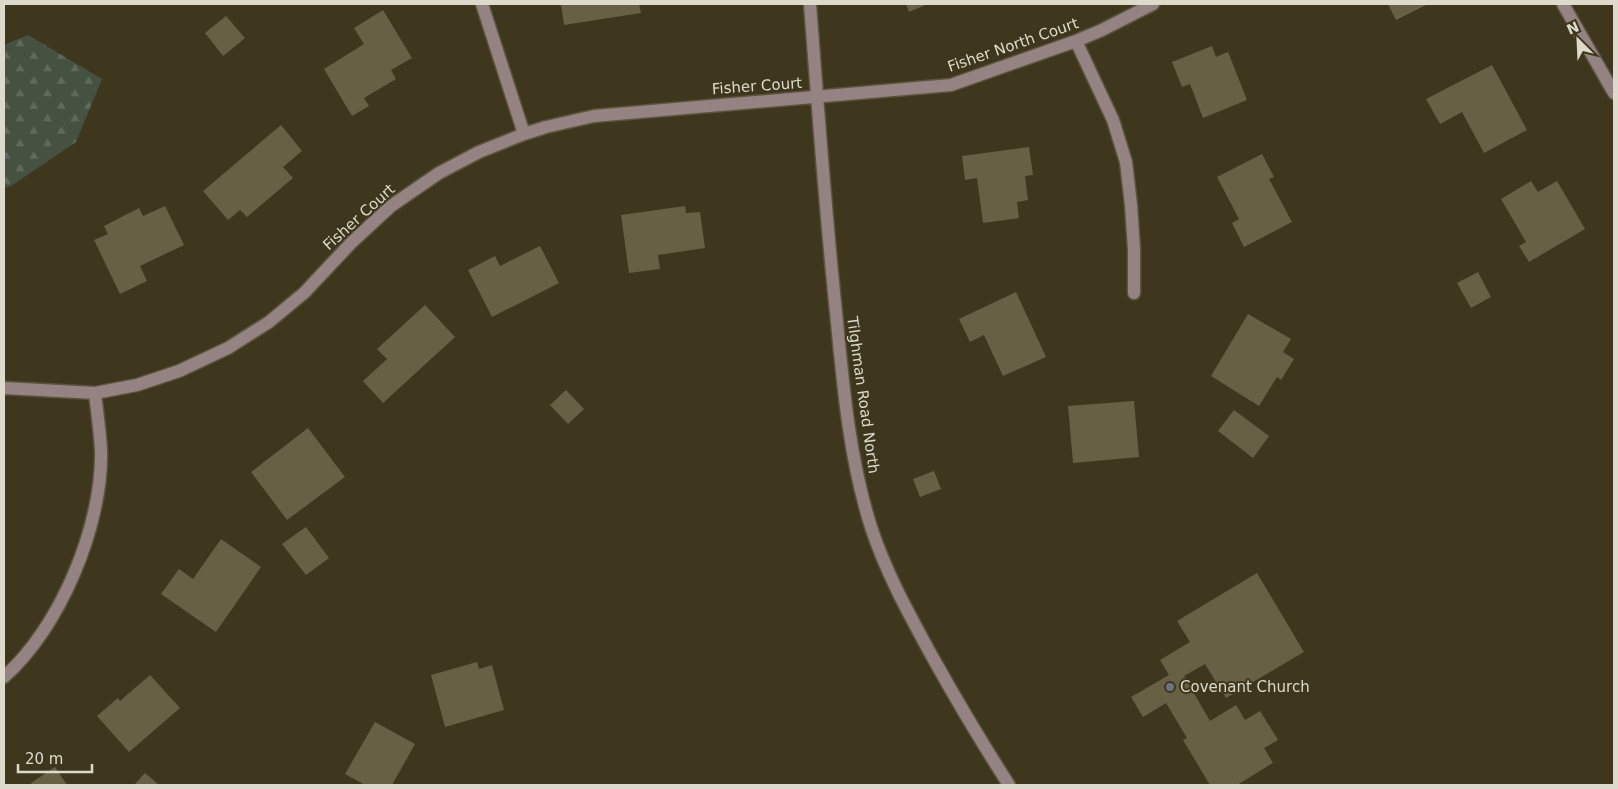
<svg xmlns="http://www.w3.org/2000/svg" width="1618" height="789" font-family="'DejaVu Sans',sans-serif">
<defs>
<pattern id="forest-firs" width="22" height="20" patternUnits="userSpaceOnUse" patternTransform="scale(1.25)"><rect width="22" height="20" fill="#455242"/><path d="M5 1l3.5 6h-7zM16 11l3.5 6h-7z" fill="#5f6a5c"/></pattern>
</defs>
<rect width="100%" height="100%" fill="#3e371d"/>
<!-- forest -->
<path fill="url(#forest-firs)" d="M28,35l74,44 -26,63 -65,44 -7,2v-143z"/>
<!-- building -->
<path fill="#686045" d="M561,4h78l2,9 -77,12z
M906,4h22l-19,8z
M1388,4h40l-32,16z
M383,10l29,48 -21,12 5,9 -32,19 5,8 -17,10 -28,-47 40,-25 -10,-16z
M226,16l19,22 -22,18 -18,-23z
M1212,46l4,11 12,-5 19,48 -44,18 -13,-34 -8,3 -10,-25z
M1492,65l35,65 -43,23 -22,-41 -22,12 -14,-25z
M281,125l21,26 -19,16 10,11 -46,39 -7,-7 -12,10 -25,-29z
M1029,147l4,28 -8,1 3,24 -11,2 2,16 -36,5 -6,-45 -12,2 -3,-24z
M1262,154l12,23 -5,2 23,43 -48,25 -12,-24 7,-4 -22,-42z
M1531,181l7,11 19,-11 28,48 -56,33 -10,-16 7,-4 -25,-43z
M165,206l19,39 -44,21 7,15 -27,13 -26,-54 14,-6 -4,-8 35,-18 4,8z
M685,206l1,7 14,-1 5,36 -47,7 2,14 -31,4 -8,-58z
M540,246l19,37 -67,34 -24,-47 27,-14 5,10z
M1478,272l13,25 -20,11 -14,-25z
M1016,292l30,65 -43,19 -19,-41 -14,7 -11,-23z
M425,305l30,32 -72,66 -20,-22 24,-22 -10,-10z
M1248,314l43,25 -8,13 11,7 -13,21 -4,-3 -18,29 -48,-30z
M566,390l18,19 -16,15 -18,-19z
M1134,401l5,56 -66,6 -5,-57z
M1234,410l35,26 -16,22 -35,-27z
M308,428l37,49 -58,43 -36,-48z
M934,471l7,18 -21,8 -7,-18z
M306,527l23,31 -23,17 -24,-31z
M221,539l40,28 -45,65 -55,-38 18,-25 14,10z
M1257,573l47,79 -78,46 -21,-34 -21,12 26,45 26,-16 9,15 15,-9 18,29 -14,8 9,15 -36,22h-27l-27,-45 4,-2 -21,-35 -23,14 -12,-20 38,-22 -9,-15 30,-18 -13,-21z
M477,662l2,7 13,-4 12,45 -59,17 -14,-52z
M150,675l30,33 -51,44 -32,-36 21,-18 2,3z
M375,722l40,22 -23,41h-27l-20,-11z
M55,767l12,18h-35l-1,-2z
M145,773l14,12h-25z"/>
<g fill="none" stroke-linecap="round" stroke-linejoin="round">
<!-- minor casing -->
<g stroke="#5b543c" stroke-width="15">
<path id="minor" d="M482,4l42,130
M810,4c8,103 15,205 26,308 7,72 13,146 35,215 15,46 39,89 62,131 24,43 49,85 76,127
M1563,4l51,89
M1076,41l37,79 13,42 5,43 3,44v44
M4,388l91,5 42,-8 42,-14 49,-23 41,-26 35,-29 48,-51 39,-36 48,-33 40,-21 45,-18 22,-7 48,-11 357,-31 125,-44 26,-11 51,-26
M4,677c56,-49 99,-152 97,-227 -1,-19 -4,-38 -6,-57"/>
</g>
<!-- minor -->
<use href="#minor" stroke="#958283" stroke-width="12"/>
</g>
<!-- markers -->
<circle fill="#6b7280" stroke="#3e371d" stroke-width="2" cx="1170" cy="687" r="5"/>
<g text-anchor="middle" dominant-baseline="central" stroke-width="4" stroke-linejoin="round" paint-order="stroke">
<!-- street labels -->
<g font-size="15" fill="#dedacb" stroke="#3e371d">
<text transform="translate(1013 45) rotate(-19)">Fisher North Court</text>
<text transform="translate(757 86) rotate(-4)">Fisher Court</text>
<text transform="translate(359 217) rotate(-42)">Fisher Court</text>
<text transform="translate(863 395) rotate(82)">Tilghman Road North</text>
</g>
<!-- poi labels -->
<g font-size="15" fill="#dedacb" stroke="#3e371d" text-anchor="start">
<text x="1180" y="687">Covenant Church</text>
</g>
</g>
<!-- border -->
<rect width="1618" height="789" fill="none" stroke="#dedacb" stroke-width="10"/>
<!-- north arrow -->
<g transform="translate(1578 40) rotate(336)" stroke="#3e371d" stroke-width="4" paint-order="stroke">
<path d="M0-4L9 19L0 12L-9 19Z" fill="#dedacb"/>
<text y="-8" font-size="14" font-weight="bold" text-anchor="middle" fill="#dedacb">N</text>
</g>
<!-- scale -->
<path d="M18 764v8h74v-8" fill="none" stroke="#dedacb" stroke-width="2.5"/>
<text x="25" y="764" font-size="15" fill="#dedacb" stroke="#3e371d" stroke-width="4" paint-order="stroke">20 m</text>
</svg>
